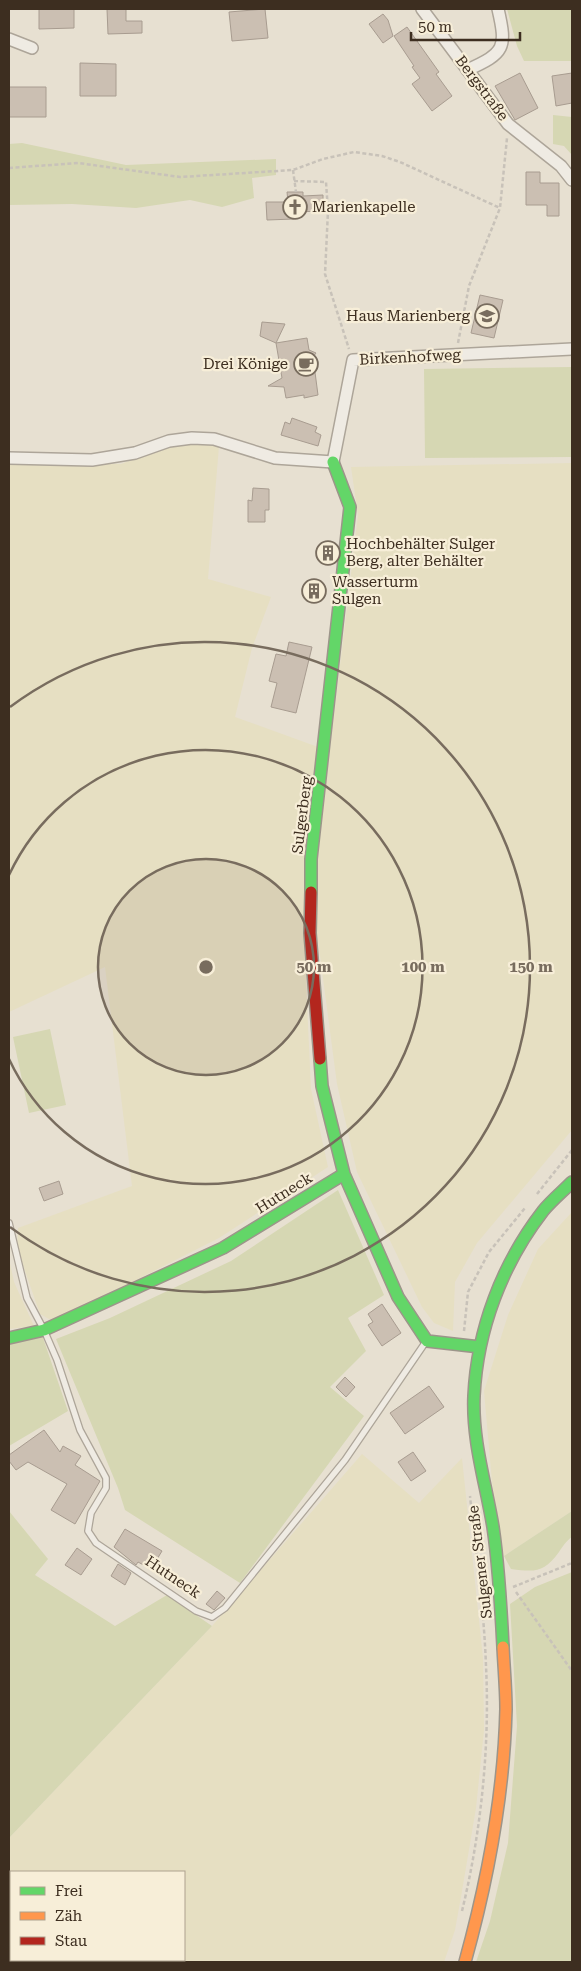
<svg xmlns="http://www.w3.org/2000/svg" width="581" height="1971" font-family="'Roboto Serif',serif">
<rect width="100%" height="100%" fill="#e7e0d1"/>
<!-- farmland -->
<path fill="#e6dfc2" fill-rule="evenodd" d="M201,443l18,3 -11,133 63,18 -19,51 -17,69 83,30 -10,63 -4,129 7,150 17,78 -109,71 -160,81h-10l-9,-5 -23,-66 1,-20 114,-42 -27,-219 -96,45v-551l112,3 47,-18z
M572,463v667l-95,113 -22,39 -2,49 -19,-8 -12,-16 -65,-135 -20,-88 -20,-151v-75l41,-343 -7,-48z
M572,1212v299l-68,45 -12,-74 -8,-91 24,-76 30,-66z
M9,1259l5,23 20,44 -25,3z
M362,1454l57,49 43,-45 21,200 1,72 -8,78 -15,89 -6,33 -11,32h-435v-124l203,-212zM11,1872h173v88h-173z"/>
<!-- green -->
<path fill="#d6d7b3" d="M507,9h65v52h-48l-7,-15z
M553,115l19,2v38l-8,-9 -11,-2z
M22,143l104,22 150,-6v16l-24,3 2,20 -32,9 -32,-7 -54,8 -64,-4 -63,1v-61z
M572,367v90l-147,1 -1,-89z
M50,1029l16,76 -37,8 -16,-76z
M338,1190l46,105 -36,23 18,33 -36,36 34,29 -124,167 -115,-73 -7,-22 -62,-149 54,-21 121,-57z
M42,1335l26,76 -59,35v-104z
M9,1511l39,48 -13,16 80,51 52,-31 45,31 -203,212z
M572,1511v26c-6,4 -9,9 -13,15 -15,21 -24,20 -48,17l-7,-13z
M572,1572v390h-96l14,-41 18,-78 9,-117 -7,-122 25,-17z"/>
<!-- building -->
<path fill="#cbbfb2" stroke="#a89c90" d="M39,9h35v19l-35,1z
M107,9h19v12h16v12l-34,1z
M265,9l3,29 -36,3 -3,-29z
M383,14l5,6 5,16 -10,7 -14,-19z
M407,27l32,45 -3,2 16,22 -20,15 -20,-27 8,-6 -8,-11 2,-1 -20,-30z
M80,63l36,1v32h-36z
M520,73l18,35 -23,12 -20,-34z
M572,73v30l-16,3 -4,-30z
M9,87h37v30h-37z
M526,172h14v11h19v33h-12v-11h-21z
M287,192h16v4l20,-1v16l-30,1 1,7 -27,1 -1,-18h22z
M480,295l23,5 -9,38 -23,-5z
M262,322l23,2 -9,19 -16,-7z
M307,338l2,12 7,3 -3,4 5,38 -14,3v-3l-18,3 -2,-11 -16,-1 14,-8 -6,-35z
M292,418l25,9 -2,5 6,3 -3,11 -37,-11 4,-13 5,2z
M253,488l16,1v21h-4v12h-17v-22l4,1z
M304 591a10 10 0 1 1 20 0a10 10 0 1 1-20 0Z
M289,642l23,5 -16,66 -25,-6 6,-24 -8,-2 7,-27 10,2z
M59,1181l4,13 -19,7 -5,-13z
M382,1304l19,29 -19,13 -14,-21 5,-3 -5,-8z
M345,1377l10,10 -9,10 -10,-10z
M429,1386l15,21 -39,27 -15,-21z
M44,1430l16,22 3,-6 18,10 -6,9 25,16 -25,43 -24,-14 16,-26 -39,-22 -12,8 -7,-9v-6z
M413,1452l13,19 -15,10 -13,-19z
M125,1529l37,22 -11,18 -13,-7 -2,3 -22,-18z
M77,1548l15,11 -11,16 -16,-10z
M118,1564l13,9 -6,12 -14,-9z
M217,1591l8,7 -11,12 -8,-6z"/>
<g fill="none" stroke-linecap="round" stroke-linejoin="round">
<!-- lane casing -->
<g stroke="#ada599" stroke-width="8">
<path id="lane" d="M9,1223l18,75 17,32 13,30 23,70 26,48v10l-15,25 -3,18 8,12 100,68 16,6 13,-9 120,-148 80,-117"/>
</g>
<!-- street casing -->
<g stroke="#ada599" stroke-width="14">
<path id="street" d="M422,9l86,115 53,42 11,14
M9,39l23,9
M467,70c38,-17 40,-22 31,-61
M9,458l83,2 43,-7 34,-12 23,-3 22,1 61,19 58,4 20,-102 219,-11"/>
</g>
<!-- fast casing -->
<g stroke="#9c958a" stroke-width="14">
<path id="fast" d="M311,892v-33l39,-352 -17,-45
M320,1059l2,27 22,88 54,123 29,44 53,6
M9,1338l35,-8 179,-82 121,-74
M503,1647c-2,-40 -4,-80 -10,-120 -7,-43 -21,-86 -19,-131 3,-66 28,-132 69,-185 8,-10 19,-19 29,-29"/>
</g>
<!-- slow casing -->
<g stroke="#9c958a" stroke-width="14">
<path id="slow" d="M465,1962c23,-83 39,-167 41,-253 0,-20 -2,-41 -3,-62"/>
</g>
<!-- jam casing -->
<g stroke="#9c958a" stroke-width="14">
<path id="jam" d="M311,892l-1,41 10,126"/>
</g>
<!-- path -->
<path stroke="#c8c2b9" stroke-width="2.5" stroke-dasharray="4 2.5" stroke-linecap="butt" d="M9,168l69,-5 102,14 113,-7 30,-11 31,-7 28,4 18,6 100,46
M293,170l3,22
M294,181l32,1 2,29 -3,63 24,75
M458,343l11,-57 31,-78 7,-70
M537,1194l35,-44
M464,1331l4,-39 21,-40 36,-44
M513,1587l59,-24
M516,1592l56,79
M462,1911c19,-78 28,-165 24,-245 -2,-57 -10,-113 -16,-170"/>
<!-- lane -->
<use href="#lane" stroke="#efebe3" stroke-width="5.5"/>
<!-- street -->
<use href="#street" stroke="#efebe3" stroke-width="11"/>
<!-- fast -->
<use href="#fast" stroke="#63d668" stroke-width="11"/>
<!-- slow -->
<use href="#slow" stroke="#ff974d" stroke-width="11"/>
<!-- jam -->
<use href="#jam" stroke="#b3261e" stroke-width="11"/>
</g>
<!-- distance rings -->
<circle cx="206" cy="967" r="108" fill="#786c5e" fill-opacity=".12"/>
<g fill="none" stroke="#786c5e" stroke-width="2.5">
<circle cx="206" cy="967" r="108"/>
<path d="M9 875A217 217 0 1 1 9 1059"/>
<path d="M10 707A325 325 0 1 1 10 1227"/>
</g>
<!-- icons -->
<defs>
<g id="church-ring" transform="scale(1.25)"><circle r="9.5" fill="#f7eed8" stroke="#786c5e" stroke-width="1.5"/><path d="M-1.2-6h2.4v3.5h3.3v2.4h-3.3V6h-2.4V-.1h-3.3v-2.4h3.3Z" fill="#786c5e"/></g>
<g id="school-ring" transform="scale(1.25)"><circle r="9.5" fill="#f7eed8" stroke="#786c5e" stroke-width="1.5"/><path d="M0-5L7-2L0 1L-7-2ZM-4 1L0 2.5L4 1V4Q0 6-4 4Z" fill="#786c5e"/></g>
<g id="cafe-ring" transform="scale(1.25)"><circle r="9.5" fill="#f7eed8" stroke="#786c5e" stroke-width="1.5"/><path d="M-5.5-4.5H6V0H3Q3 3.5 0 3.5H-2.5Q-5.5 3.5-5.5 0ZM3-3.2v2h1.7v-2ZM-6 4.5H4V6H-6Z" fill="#786c5e"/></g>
<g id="building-ring" transform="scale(1.25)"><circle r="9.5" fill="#f7eed8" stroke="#786c5e" stroke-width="1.5"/><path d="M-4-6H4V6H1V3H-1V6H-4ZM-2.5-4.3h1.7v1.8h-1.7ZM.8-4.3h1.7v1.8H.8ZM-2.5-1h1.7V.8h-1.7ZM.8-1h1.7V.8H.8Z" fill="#786c5e"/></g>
</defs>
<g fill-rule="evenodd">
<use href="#church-ring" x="295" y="207"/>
<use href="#school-ring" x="487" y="316"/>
<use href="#cafe-ring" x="306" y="364"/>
<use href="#building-ring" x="328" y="553"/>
<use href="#building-ring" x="314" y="591"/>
</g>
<g text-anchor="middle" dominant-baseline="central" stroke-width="4.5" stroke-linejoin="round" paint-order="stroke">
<!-- street labels -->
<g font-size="15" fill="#3d2e20" stroke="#f7eed8">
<text transform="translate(482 88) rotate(53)">Bergstraße</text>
<text transform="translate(410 357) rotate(-3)">Birkenhofweg</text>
<text transform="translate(302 815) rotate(-83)">Sulgerberg</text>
<text transform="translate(284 1193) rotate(-32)">Hutneck</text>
<text transform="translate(480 1562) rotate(-97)">Sulgener Straße</text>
<text transform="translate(173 1577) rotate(34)">Hutneck</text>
</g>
<!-- poi labels -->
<g font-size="15" fill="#3d2e20" stroke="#f7eed8" text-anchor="start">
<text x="312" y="207">Marienkapelle</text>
<text x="470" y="316" text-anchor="end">Haus Marienberg</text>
<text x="288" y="364" text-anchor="end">Drei Könige</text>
<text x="346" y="544">Hochbehälter Sulger<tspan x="346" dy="17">Berg, alter Behälter</tspan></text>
<text x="332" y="582">Wasserturm<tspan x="332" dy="17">Sulgen</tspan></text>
</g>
</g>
<circle cx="206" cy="967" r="8" fill="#786c5e" stroke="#f7eed8" stroke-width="2.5"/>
<g font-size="15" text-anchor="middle" font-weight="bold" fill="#786c5e" stroke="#f7eed8" stroke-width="4.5" stroke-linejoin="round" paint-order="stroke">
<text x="314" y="972">50 m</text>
<text x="423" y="972">100 m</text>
<text x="531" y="972">150 m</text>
</g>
<!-- border -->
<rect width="581" height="1971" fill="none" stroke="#3d2e20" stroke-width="20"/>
<!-- legend -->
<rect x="10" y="1871" width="175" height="90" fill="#f7eed8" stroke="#ada18e"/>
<rect x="20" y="1887" width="25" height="8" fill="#63d668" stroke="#ada18e"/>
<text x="55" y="1896" font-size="15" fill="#3d2e20">Frei</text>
<rect x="20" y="1912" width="25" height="8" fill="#ff974d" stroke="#ada18e"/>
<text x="55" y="1921" font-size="15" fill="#3d2e20">Zäh</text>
<rect x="20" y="1937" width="25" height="8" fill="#b3261e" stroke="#ada18e"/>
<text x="55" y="1946" font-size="15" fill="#3d2e20">Stau</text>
<!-- scale -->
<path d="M411 32v8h109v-8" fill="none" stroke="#3d2e20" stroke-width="2.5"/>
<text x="418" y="32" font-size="15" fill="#3d2e20" stroke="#f7eed8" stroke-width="4" paint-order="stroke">50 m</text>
</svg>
